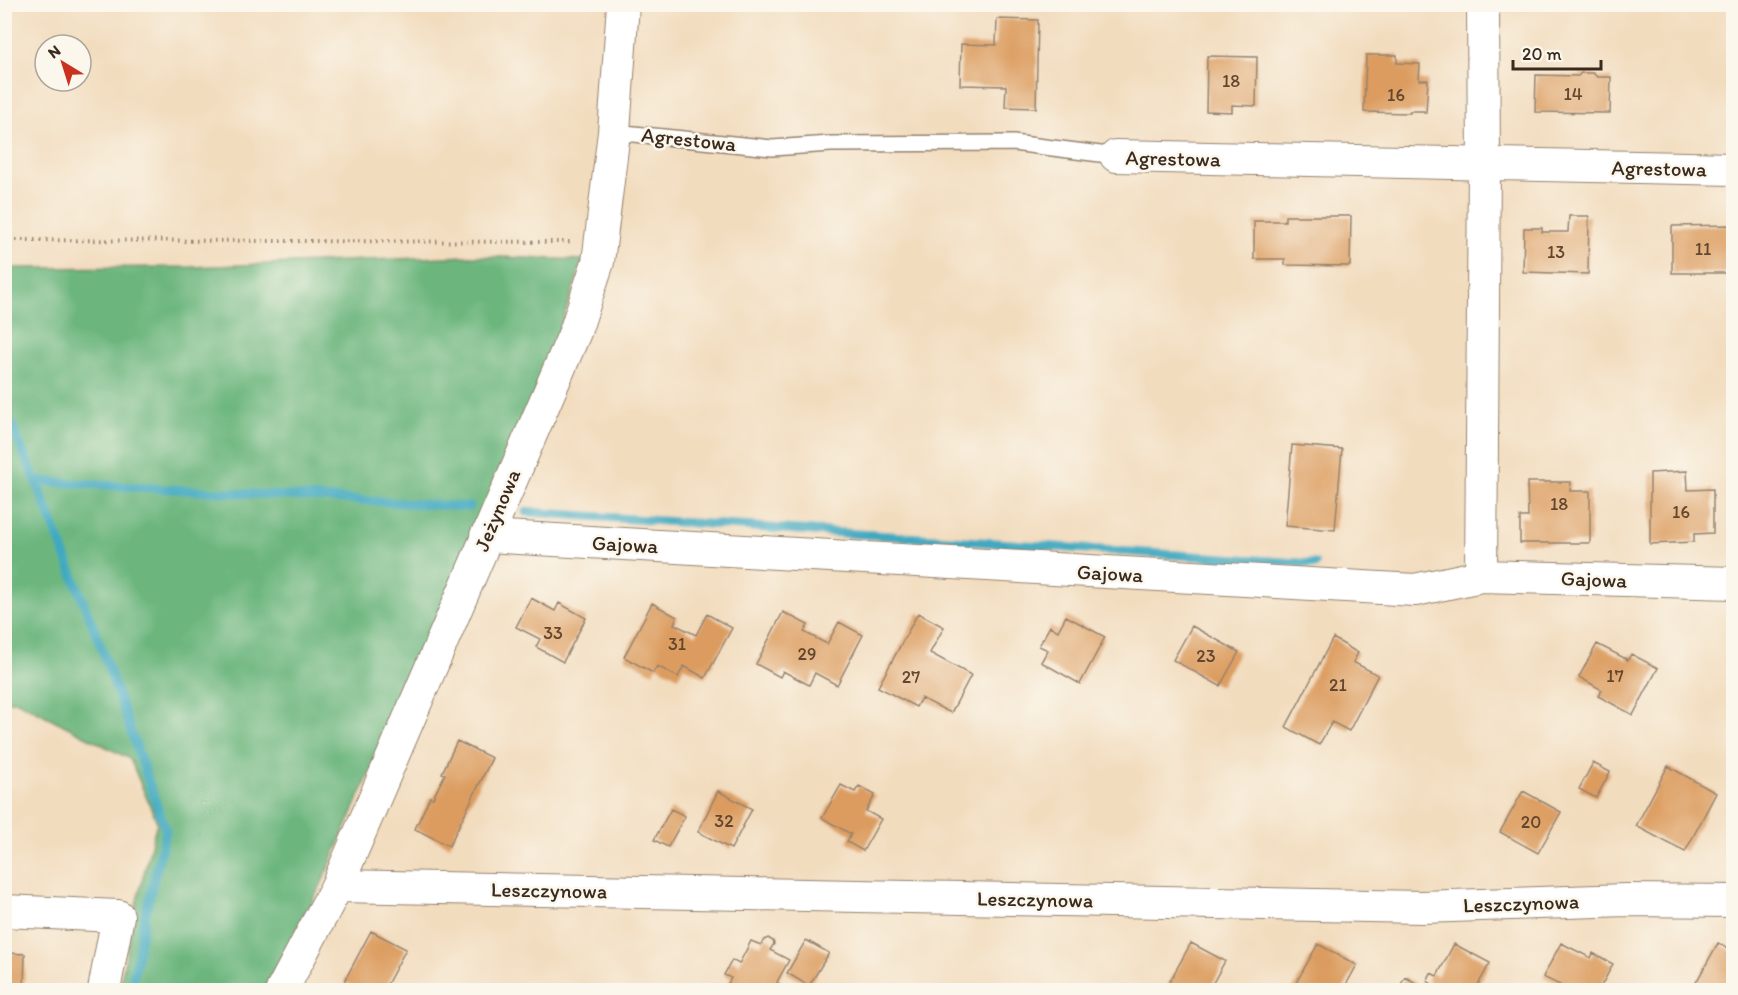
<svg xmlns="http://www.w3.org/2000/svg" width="1738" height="995" font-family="Itim,sans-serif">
<rect width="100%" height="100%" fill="#fbf7ec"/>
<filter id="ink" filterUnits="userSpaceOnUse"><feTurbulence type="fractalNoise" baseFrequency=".0167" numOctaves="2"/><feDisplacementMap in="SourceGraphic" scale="12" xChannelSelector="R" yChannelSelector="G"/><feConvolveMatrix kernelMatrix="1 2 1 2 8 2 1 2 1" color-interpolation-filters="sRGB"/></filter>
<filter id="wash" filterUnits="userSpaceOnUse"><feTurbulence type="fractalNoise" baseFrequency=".008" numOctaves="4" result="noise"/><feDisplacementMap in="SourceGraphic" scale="24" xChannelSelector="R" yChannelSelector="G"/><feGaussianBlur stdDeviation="1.35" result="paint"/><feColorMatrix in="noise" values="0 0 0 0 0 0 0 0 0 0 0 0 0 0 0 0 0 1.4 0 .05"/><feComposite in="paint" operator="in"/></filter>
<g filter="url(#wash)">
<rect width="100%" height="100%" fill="#f2dcbe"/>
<!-- forest -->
<path fill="#6cb67e" stroke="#54704e" stroke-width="1.5" d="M470,256l113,4 -32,95 -230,530 -57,105h-145l17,-85 21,-83 -27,-63 -113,-58h-12l-1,-433 188,-1z"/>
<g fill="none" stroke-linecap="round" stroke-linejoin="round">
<!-- stream -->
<path stroke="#40a9c0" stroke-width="9" d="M4,408l32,73 64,163 66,187 -21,84 -14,75
M36,481l434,26
M526,512l789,52"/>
</g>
<g id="blocks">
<!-- building -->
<path fill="#dc9c5f" d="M997,19l41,1 -2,88 -31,-1 1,-21 -46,-1 1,-41 35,1z
M1366,55h31v8l23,1 -1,16h9l-2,33h-2v-2h-14v2l-46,-1z
M1207,56l50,1 -1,49 -24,-1v7l-26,-1z
M1581,73h12l4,4h14l-1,36 -75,-1 1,-37 42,1z
M1285,216h66l-1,50 -65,-1v-6h-31v-38h31z
M1569,216h20l-1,58 -65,-2 1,-44h18v4h26z
M1734,225v48h-62v-47z
M1292,445l50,4 -7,81 -50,-4z
M1687,471l1,19 25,-1v44l-19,1v8l-44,2v-71z
M1527,482h44l-1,9h20v52h-70v-26h8z
M531,598l24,13 4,-8 27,15 -23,44 -27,-15 4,-8 -24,-12z
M652,603l25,14 -3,7 22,11 11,-21 25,14 -27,50 -21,-12 -6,11 -21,-11 -4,7 -29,-16z
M783,612l25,13 -4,7 23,12 12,-22 24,13 -26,50 -22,-12 -6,12 -26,-14 -3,6 -24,-13z
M918,613l26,14 -14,26 41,22 -20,38 -30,-15 -5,9 -38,-20z
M1066,616l39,21 -25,47 -39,-22 7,-12 -9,-4 11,-20 8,5z
M1192,626l47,26 -19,34 -47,-26z
M1333,638l25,15 -5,9 25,13 -29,56 -17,-9 -13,23 -33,-18z
M1597,644l31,16 3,-6 27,14 -25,47 -35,-19 4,-6 -23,-13z
M457,741l35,17 -43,88 -34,-17 15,-32 3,1 12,-24 -3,-1z
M1593,763l17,9 -14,26 -17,-9z
M1668,766l48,27 -31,59 -49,-26z
M841,785l14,7 4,-6 16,9 -9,16 15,8 -18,32 -16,-9 4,-8 -29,-16z
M718,791l34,18 -21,40 -33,-17z
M1523,791l38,21 -23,41 -38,-21z
M671,809l14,7 -17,31 -14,-7z
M371,931l35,18 -22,41h-24l-16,-8z
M768,938l5,3 1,3 -4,6 19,10 -12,22 3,2 -3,6 -52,-1 6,-11 -7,-3 8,-15 7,4 12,-23 10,4 3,-5z
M806,940l23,13 -20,33 -22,-13z
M1191,943l34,18 -16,29h-44z
M1561,943l30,15 2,-5 20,11 -14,26h-42l3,-5 -17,-8z
M1718,943l16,9v38h-37l-4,-2z
M1318,944l39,21 -14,25h-51z
M1454,944l36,19 -15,27h-46l3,-6 -5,-3 4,-8 6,3z
M4,949h3v4l18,1 -1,34 -20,-1z
M1405,977l17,9 -3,4h-21z"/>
</g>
</g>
<g filter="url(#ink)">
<use href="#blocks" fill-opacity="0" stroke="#96836e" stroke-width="1.5"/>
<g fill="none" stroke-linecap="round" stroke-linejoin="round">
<!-- lane casing -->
<g stroke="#96836e" stroke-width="18">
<path id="lane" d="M614,132l158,16 59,-4 182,-1 103,13"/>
</g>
<!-- street casing -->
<g stroke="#96836e" stroke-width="34">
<path id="street" d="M1116,156l618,13
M486,536l929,54 66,-14 253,7
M1481,576l3,-411 -1,-161
M337,886l1085,21 204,-7 108,1
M4,911l114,5 -14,74
M282,990l55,-104 238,-554 23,-70 16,-130 9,-128"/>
</g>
<!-- path -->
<path stroke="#96836e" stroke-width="4" stroke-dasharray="1.5 4.5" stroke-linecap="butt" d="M4,240l567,2"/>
<!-- lane -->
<use href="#lane" stroke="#fff" stroke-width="15"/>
<!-- street -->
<use href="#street" stroke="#fff" stroke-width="32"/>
</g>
</g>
<g text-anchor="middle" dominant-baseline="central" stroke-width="5" stroke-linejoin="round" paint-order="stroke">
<!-- number labels -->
<g font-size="18" fill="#63462e">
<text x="1231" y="81">18</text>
<text x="1573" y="94">14</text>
<text x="1396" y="95">16</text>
<text x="1703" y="249">11</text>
<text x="1556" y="252">13</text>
<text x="1559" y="504">18</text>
<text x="1681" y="512">16</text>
<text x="553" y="633">33</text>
<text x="677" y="644">31</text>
<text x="807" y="654">29</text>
<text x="1206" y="656">23</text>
<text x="1615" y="676">17</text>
<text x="911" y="677">27</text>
<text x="1338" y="685">21</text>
<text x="724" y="821">32</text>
<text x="1531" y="822">20</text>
</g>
<!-- street labels -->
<g font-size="21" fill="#3b2a1e" stroke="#fbf7ec">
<text transform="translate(689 139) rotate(6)">Agrestowa</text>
<text transform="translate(1173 158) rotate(1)">Agrestowa</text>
<text transform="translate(1659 168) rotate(1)">Agrestowa</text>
<text transform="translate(497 510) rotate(-67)">Jeżynowa</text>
<text transform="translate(625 544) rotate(3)">Gajowa</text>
<text transform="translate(1110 573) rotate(3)">Gajowa</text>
<text transform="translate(1594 579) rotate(2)">Gajowa</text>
<text transform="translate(549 890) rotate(1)">Leszczynowa</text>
<text transform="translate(1035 899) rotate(1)">Leszczynowa</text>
<text transform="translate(1521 903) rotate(-2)">Leszczynowa</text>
</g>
</g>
<!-- margin -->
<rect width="1738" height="995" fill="none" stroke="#fbf7ec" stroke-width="24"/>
<!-- north arrow -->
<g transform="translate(63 63) rotate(322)"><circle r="28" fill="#fbf7ec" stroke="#aea59a" stroke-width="1.5"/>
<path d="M0-4.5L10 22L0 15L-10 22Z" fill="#c8321e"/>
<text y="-9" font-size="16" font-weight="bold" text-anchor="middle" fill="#3b2a1e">N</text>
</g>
<!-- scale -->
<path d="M1513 60v9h88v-9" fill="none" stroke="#3b2a1e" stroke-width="3"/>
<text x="1522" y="60" font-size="18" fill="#3b2a1e" stroke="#fbf7ec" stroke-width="4.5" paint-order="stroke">20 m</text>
</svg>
